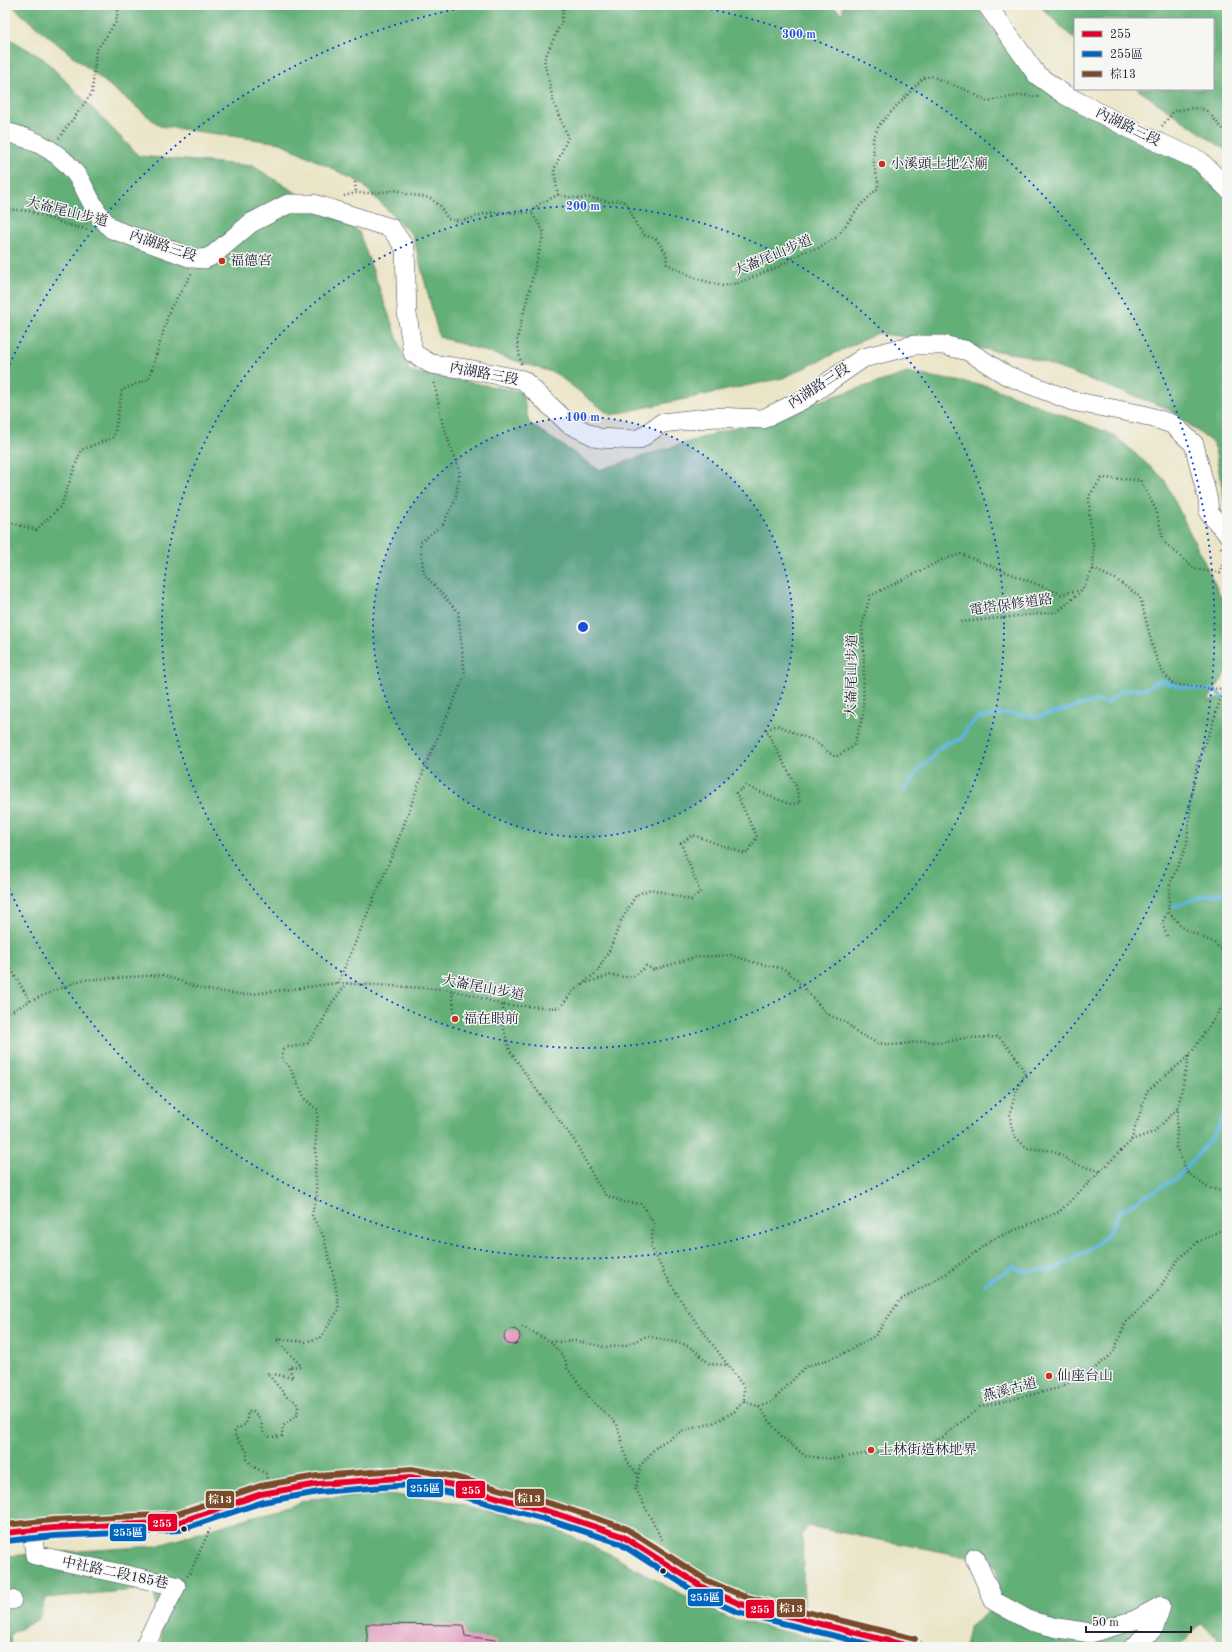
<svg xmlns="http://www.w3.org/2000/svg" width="1232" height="1652" font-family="'Old Standard TT','Noto Serif TC',serif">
<rect width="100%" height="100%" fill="#f6f6f2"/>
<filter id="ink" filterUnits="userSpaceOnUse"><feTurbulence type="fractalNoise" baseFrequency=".025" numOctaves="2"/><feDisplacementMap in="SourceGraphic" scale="8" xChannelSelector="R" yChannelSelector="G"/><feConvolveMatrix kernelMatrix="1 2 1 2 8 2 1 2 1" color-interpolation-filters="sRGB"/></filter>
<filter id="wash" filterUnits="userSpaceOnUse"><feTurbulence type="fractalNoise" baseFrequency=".012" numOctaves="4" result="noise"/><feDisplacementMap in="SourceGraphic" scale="16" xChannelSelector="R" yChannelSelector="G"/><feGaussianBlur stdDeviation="0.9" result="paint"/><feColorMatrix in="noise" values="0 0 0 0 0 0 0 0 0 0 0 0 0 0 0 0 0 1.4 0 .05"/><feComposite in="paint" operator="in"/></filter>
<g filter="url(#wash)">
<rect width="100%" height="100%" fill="#ebe5c7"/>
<!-- forest -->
<path fill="#63af78" stroke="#42685a" d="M12,5h818l13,9v-9h132l43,56 174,92 14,29 21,12v320l-13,-70 -47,-36 -144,-53 -145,-22 -95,45 -173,37 -55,-42 -116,-36 -26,-101 -52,-53 -80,-40 -121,-17 -131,-105z
M1039,5h188v146l-90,-62h76v-70h-138v21z
M5,36l39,23 95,97 114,10 106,66 50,139 113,21 7,31 70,47 309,-97 80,13 126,49 50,44 63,130v62l-19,30 19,-4v950l-25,-23 -23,23h-214l4,-20 31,-24 -3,-36 -7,-6 -182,-35 -6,8 2,72 -37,-3 -64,-24 -53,-44 -119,-36 -121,-29 -234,44 -171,12z
M379,1493l61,7 67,15 49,15 54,24 60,34 59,30 119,29h-687l1,-21 -8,-31 -8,-6 -101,9 -6,21 -29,15 1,13h-6v-91l151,-10 155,-47z"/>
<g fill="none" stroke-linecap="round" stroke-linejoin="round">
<!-- stream -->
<path stroke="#5eb5db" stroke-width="4" d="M905,790l17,-24 9,-6 4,-9 13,-9 14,-3 5,-11 12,-10 28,-5 31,4 58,-16 12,2 13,-12 26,-3 12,-8 18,6 37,5 13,8
M1174,906l33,-11 13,-1 7,-4
M984,1284l29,-17 11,4 29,-1 32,-17 22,-18 13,-24 58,-34 33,-38 16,-26"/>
</g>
<g id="blocks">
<!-- building -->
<path fill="#e297bc" d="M504 1337a8 8 0 1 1 16 0a8 8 0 1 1-16 0Z
M366,1624l97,1 2,11 31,4v7h-128z"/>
</g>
</g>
<g filter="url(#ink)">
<use href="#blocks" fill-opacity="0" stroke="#403f50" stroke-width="1"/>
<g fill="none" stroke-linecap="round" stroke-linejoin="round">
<!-- minor casing -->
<g stroke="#403f50" stroke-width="20">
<path id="minor" d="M987,5l50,70 28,20 73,38 62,28 27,27
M5,132c31,7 58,21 75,48 10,18 16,35 32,49l80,29 13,1 8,-4 38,-32 37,-19h26l77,24 14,20 2,66 6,39 18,11 42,6 50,10 46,44 29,14 40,2 24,-17 53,-6 48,2 41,-20 59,-41 51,-13h29l25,6 38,24 66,26 72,14 28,9 22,20 14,56 1,13 18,20
M32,1530l3,25 141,31 -32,61
M5,1533l48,-5 126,-6 82,-28 57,-10 68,-6 25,-1 42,8 104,29 65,22 82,52 36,16 173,43
M975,1558l19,43 36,20 28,7 33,5 44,-13 26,-14 -7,22 -21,19
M5,1600h7"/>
</g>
<!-- path -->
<path stroke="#403f50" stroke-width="2.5" stroke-dasharray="1 3" stroke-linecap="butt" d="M1162,126l12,-15c10,-2 28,-6 35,2 6,6 10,14 18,19
M59,138l33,-45 4,-42 20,-29 3,-17
M355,182l1,11
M558,195l-4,-25 14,-33 -14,-33 -10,-44 17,-37 3,-18
M344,196l12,-3h17l25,-3 9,4 23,4 10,8 8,13c21,5 24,-4 42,-6 14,-2 28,1 41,-1l8,-8 19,-9 23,4 6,-2 23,5 9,-2 8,3 10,23 7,9 12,4 10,14 1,11 28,14 27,8 16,-3 40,-16 25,-15 15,-4 19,-11 23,-31 18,-18v-6l-4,-16 -1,-27 6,-14 44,-47 8,-2 35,14 21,11 36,-6 17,2
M5,209l24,2 39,14 22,5
M521,364l-4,-25 27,-107 -13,-20
M5,521l31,9 25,-24 20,-56 33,-13 8,-47 27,-11 21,-70 22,-36
M1093,569l22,10 25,18 14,55 7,18 12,14 32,4 18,1 4,-3
M961,622l96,-10 25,-21
M1223,689l-11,37 -15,38 -6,34 -4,46 -17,40 -2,27 15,17 30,14 14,12
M1167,936l-5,-13 6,-12
M5,959l25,42
M338,983l58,-137 31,-84 38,-87 -7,-63 -34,-38 -4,-31 23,-19 12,-23 5,-28 -18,-51 -8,-41
M583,984l28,-9 14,2 10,-1 11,-10 8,4 41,-13 36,-2 25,8 28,6 11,9 32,36 20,9 9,9 21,11 17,2 32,-4 16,2 23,-5 34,-1 16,19 10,17 -10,22 -5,18 1,13 4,11 12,11 27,3 19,12 28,9
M1227,987l-3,17 -35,52 -11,52 -2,39 12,26 19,14 20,6
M452,991l3,28
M503,1005v21l7,25 33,48 31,41 23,43 10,13 17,6 18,2 12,20 -3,22 11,23 23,38 59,80v14l-10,11 -21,11 -31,8 -25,15 -17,20 -4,23 27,53
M5,1012l9,-2 16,-9 51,-21 82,-5 40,14 42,6 93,-12 105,6 26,5 34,11 57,3 13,-17 23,-18 13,-22 12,-30 15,-26 15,-6 40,11 9,-8 -19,-49 12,-8 53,19 11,-17 -21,-44 10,-7 43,18 11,-1 -4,-17 -30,-56 11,-5 37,16 21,16 18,-10 10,-31 1,-63 -2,-27 8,-30 72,-36 19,-6 100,40 21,-4 11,-21 1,-18 -4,-25 -1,-30 13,-18 38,2 16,30 8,32 31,27 25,4 6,-17 -5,-9
M1131,1140l23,-8 24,-24
M522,1327l28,14 15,18 2,9 26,34 24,22 10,37 11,14
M551,1341l10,1 15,-1 29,6 19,-1 23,-10 36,8 10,5 17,15 17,1
M744,1401l15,6 13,-5 33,-35 34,-11 36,-20 25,-36 49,-28 44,-33 66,-27 72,-71 16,-50 42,-35
M759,1407l21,28 25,21 27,3 38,-6 36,-2 37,-14 37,-30 79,-19 35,-19 19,-16 13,-31 30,-28 21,-34 21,-18 24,-12 5,-6
M267,1478l-1,-4 -15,-9 -4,-6v-8l-13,-17 1,-4 11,-6 2,-12 5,-1 7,8 4,15 7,3 11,-1 1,-10 14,-11 1,-8 -2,-5 -9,-5 -20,-24 26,5 -4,-11 12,-1 -25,-27 29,3 16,-5 18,-28 -4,-27 -12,-47 -11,-19 2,-11 3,-6 -2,-33 2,-6 -2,-9 3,-41 -13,-11 -16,-33 -7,-6 1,-13h10l15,-4 13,-19 10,-20 16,-21
M187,1576l3,-3 20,-44"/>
<!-- minor -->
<use href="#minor" stroke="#fff" stroke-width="19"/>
<!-- bus-1 casing -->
<g stroke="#f6f6f2" stroke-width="9">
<path id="bus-1" d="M5,1533l48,-5 126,-6 82,-28 57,-10 93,-7 42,8 104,29 65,22 82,52 36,16 173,43"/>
</g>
<!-- bus-2 casing -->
<g stroke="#f6f6f2" stroke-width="9">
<path id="bus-2" d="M6,1541l48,-5 126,-6 83,-28 56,-10 91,-7 41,8 104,29 64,21 81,52 37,17 143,35"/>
</g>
<!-- bus-3 casing -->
<g stroke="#f6f6f2" stroke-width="9">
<path id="bus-3" d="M5,1525l48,-5 124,-6 83,-28 57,-10 95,-7 43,8 104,29 66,22 83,53 35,15 172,43"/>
</g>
<!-- bus-1 -->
<use href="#bus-1" stroke="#e4002b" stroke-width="6"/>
<!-- bus-2 -->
<use href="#bus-2" stroke="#0065bd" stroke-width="6"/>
<!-- bus-3 -->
<use href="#bus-3" stroke="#7a4b2a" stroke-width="6"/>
</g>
</g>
<!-- distance rings -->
<circle cx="583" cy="627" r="210" fill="#1d4ed8" fill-opacity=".12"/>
<g fill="none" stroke="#1d4ed8" stroke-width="2" stroke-dasharray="2 4">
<circle cx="583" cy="627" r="210"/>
<circle cx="583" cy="627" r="421"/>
<path d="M7 370A631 631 0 0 1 473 6M693 6A631 631 0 1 1 7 884"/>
</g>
<!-- markers -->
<g fill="#c8321e" stroke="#f6f6f2" stroke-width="1.5">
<circle cx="882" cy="164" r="4"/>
<circle cx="222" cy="261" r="4"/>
<circle cx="455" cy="1019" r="4"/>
<circle cx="1049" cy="1376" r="4"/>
<circle cx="871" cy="1450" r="4"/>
</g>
<g fill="#22223b" stroke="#f6f6f2" stroke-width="1.5">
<circle cx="184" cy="1529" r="3.5"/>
<circle cx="663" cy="1571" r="3.5"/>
</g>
<g text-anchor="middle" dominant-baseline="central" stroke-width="3" stroke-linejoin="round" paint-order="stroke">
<!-- street labels -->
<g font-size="14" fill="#22223b" stroke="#f6f6f2">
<text transform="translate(1128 127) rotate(26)">內湖路三段</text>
<text transform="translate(67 212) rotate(14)">大崙尾山步道</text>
<text transform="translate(163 246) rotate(19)">內湖路三段</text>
<text transform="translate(773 256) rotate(-23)">大崙尾山步道</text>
<text transform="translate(484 374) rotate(11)">內湖路三段</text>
<text transform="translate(819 386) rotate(-33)">內湖路三段</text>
<text transform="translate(1011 605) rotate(-8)">電塔保修道路</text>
<text transform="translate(852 676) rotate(-89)">大崙尾山步道</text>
<text transform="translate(483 988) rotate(11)">大崙尾山步道</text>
<text transform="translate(1010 1390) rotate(-15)">燕溪古道</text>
<text transform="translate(115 1573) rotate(12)">中社路二段185巷</text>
</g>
<!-- poi labels -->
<g font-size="14" fill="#22223b" stroke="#f6f6f2" text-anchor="start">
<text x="890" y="164">小溪頭土地公廟</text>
<text x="230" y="261">福德宮</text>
<text x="463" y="1019">福在眼前</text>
<text x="1057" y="1376">仙座台山</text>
<text x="879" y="1450">士林街造林地界</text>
</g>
</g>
<circle cx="583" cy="627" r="6" fill="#1d4ed8" stroke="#f6f6f2" stroke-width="2"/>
<g font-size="12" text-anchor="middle" font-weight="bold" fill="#1d4ed8" stroke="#f6f6f2" stroke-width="3" stroke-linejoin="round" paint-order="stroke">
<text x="799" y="38">300 m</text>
<text x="583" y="210">200 m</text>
<text x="583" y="421">100 m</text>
</g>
<g stroke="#f6f6f2" stroke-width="1.5">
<rect x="406" y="1478" width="38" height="20" rx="4" fill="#0065bd"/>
<rect x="455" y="1480" width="31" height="19" rx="4" fill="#e4002b"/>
<rect x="514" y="1488" width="31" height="19" rx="4" fill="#7a4b2a"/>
<rect x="205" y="1490" width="30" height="19" rx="4" fill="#7a4b2a"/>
<rect x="147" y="1513" width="31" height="19" rx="4" fill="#e4002b"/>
<rect x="109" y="1523" width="38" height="19" rx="4" fill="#0065bd"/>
<rect x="687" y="1588" width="37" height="19" rx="4" fill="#0065bd"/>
<rect x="776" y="1598" width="30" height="20" rx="4" fill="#7a4b2a"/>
<rect x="745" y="1599" width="30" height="20" rx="4" fill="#e4002b"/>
</g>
<g font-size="11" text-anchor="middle" font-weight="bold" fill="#fff">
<text x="425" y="1492">255區</text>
<text x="471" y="1494">255</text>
<text x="529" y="1502">棕13</text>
<text x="220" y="1503">棕13</text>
<text x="162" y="1527">255</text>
<text x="128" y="1536">255區</text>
<text x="705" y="1601">255區</text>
<text x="791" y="1612">棕13</text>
<text x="760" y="1613">255</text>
</g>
<!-- margin -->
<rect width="1232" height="1652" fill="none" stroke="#f6f6f2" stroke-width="20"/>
<!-- legend -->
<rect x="1074" y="18" width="140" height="72" fill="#f6f6f2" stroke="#a1a1a9"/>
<rect x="1082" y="31" width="20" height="6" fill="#e4002b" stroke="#a1a1a9"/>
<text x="1110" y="38" font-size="12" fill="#22223b">255</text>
<rect x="1082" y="51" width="20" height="6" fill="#0065bd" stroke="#a1a1a9"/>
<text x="1110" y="58" font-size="12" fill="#22223b">255區</text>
<rect x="1082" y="71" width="20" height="6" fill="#7a4b2a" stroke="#a1a1a9"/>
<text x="1110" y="78" font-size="12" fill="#22223b">棕13</text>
<!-- scale -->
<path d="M1086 1626v6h105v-6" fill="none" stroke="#22223b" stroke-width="2"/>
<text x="1092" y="1626" font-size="12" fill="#22223b" stroke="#f6f6f2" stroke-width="3" paint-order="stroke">50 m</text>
</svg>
